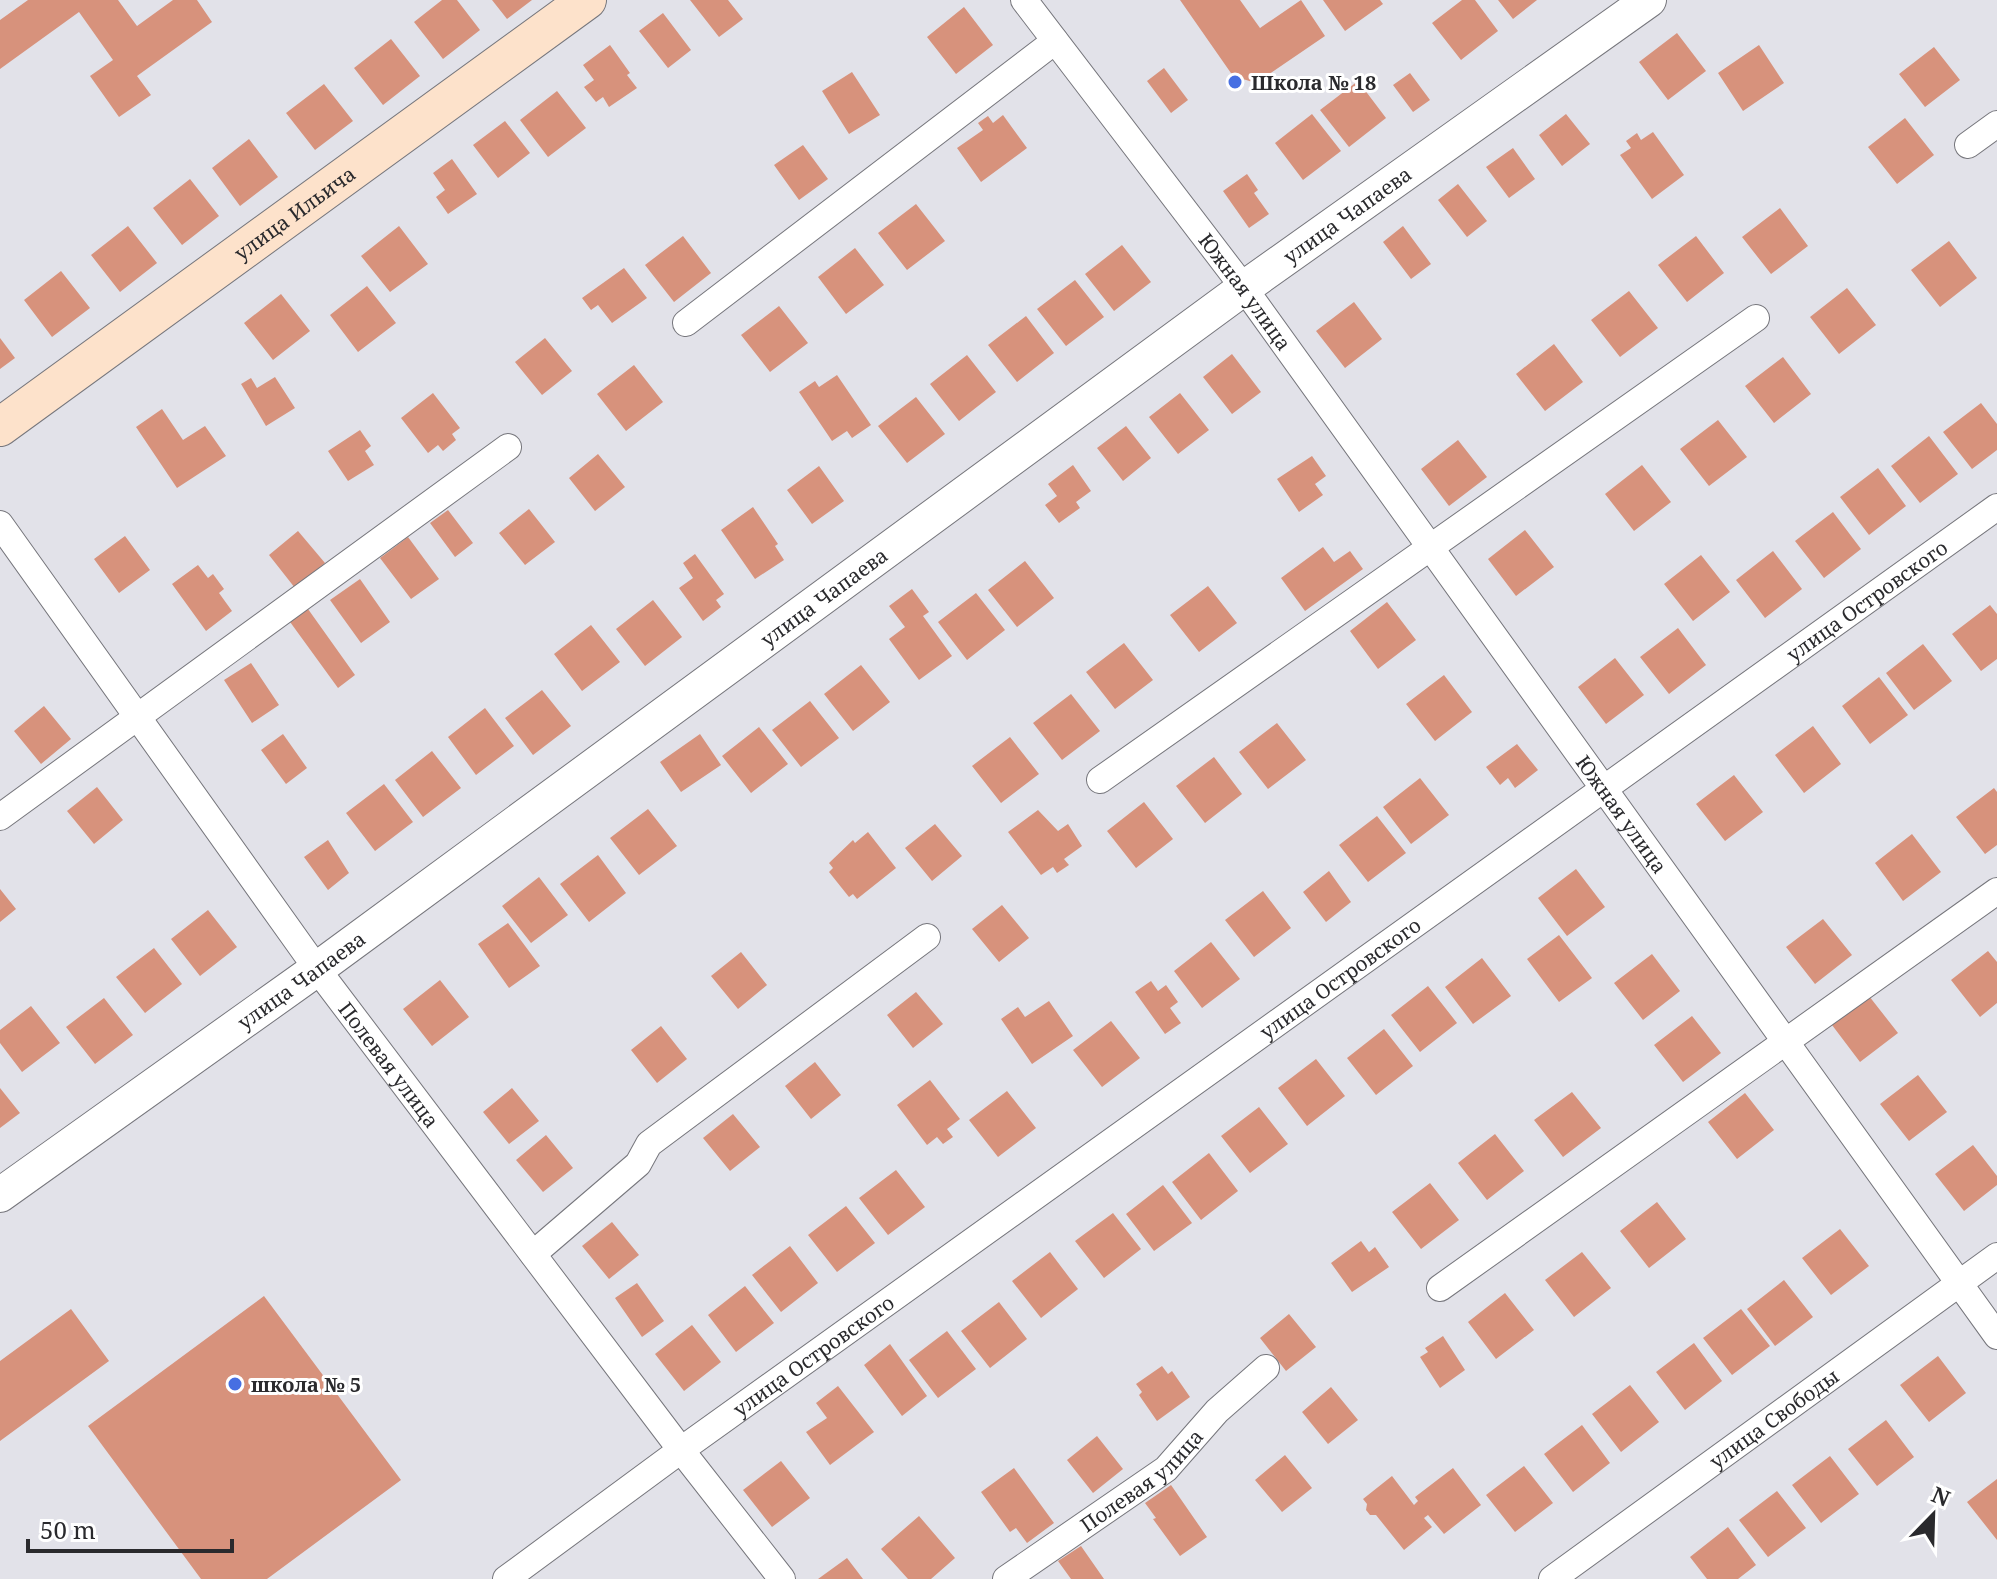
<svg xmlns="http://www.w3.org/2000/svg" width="1997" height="1579" font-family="'Noto Serif',serif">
<rect width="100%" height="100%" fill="#e2e2e9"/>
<!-- building -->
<path fill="#d7927c" d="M28,0h90l19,26 36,-26h24l15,22 -75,54 14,19 -32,22 -29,-41 23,-16 -34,-48 -79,57v-49z
M442,0h15l23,30 -37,29 -29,-37z
M492,0h40l-25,19z
M690,0h38l15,19 -24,18z
M1180,0h60l20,28 41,-28 24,36 -69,47 -23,-7z
M1323,0h57l3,4 -38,27z
M1462,0h13l23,31 -37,29 -29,-37z
M1498,0h39l-24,19z
M964,7l29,38 -37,29 -29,-37z
M663,13l28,37 -23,18 -29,-37z
M1677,33l29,38 -38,29 -29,-38z
M391,39l29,37 -37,29 -29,-37z
M610,45l20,28 -3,2 10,13 -28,19 -6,-10 -7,5 -12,-15 10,-7 -11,-15z
M1759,45l25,38 -41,28 -25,-38z
M1934,47l26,33 -35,27 -26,-33z
M1164,68l24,32 -17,13 -24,-32z
M852,72l28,43 -31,19 -27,-43z
M1410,73l20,27 -17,12 -20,-27z
M1358,81l28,37 -37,29 -29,-37z
M324,84l29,37 -38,29 -29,-37z
M557,91l29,37 -38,29 -28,-37z
M1312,114l29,37 -38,29 -28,-37z
M1566,114l24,30 -28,22 -23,-31z
M1003,115l24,33 -46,34 -24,-34 26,-18 -5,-7 10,-7 5,7z
M1905,118l29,37 -37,29 -29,-37z
M505,121l25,32 -32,25 -25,-33z
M1653,132l31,43 -32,24 -32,-44 11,-7 -5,-7 11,-8 4,7z
M249,139l29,38 -38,29 -28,-38z
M803,145l25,34 -29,21 -25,-35z
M1513,148l22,31 -26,19 -23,-31z
M452,159l25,35 -29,20 -12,-17 9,-7 -12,-17z
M1247,174l11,16 -4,3 15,21 -20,14 -26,-37z
M190,179l29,37 -37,29 -29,-37z
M1458,184l29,37 -20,16 -29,-37z
M916,204l29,37 -38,29 -29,-37z
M1780,208l28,38 -37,28 -29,-37z
M128,226l29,37 -37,29 -29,-37z
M399,226l29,38 -38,28 -29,-36z
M1403,226l28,38 -20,15 -28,-37z
M683,236l28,37 -37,29 -29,-37z
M1696,236l28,37 -37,29 -29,-37z
M1949,241l28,37 -37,29 -29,-37z
M1122,245l29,37 -37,29 -29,-37z
M855,248l29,37 -38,29 -28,-37z
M624,268l23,30 -35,25 -14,-18 -7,5 -9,-12z
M61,271l29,37 -38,29 -28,-37z
M1075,280l29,37 -38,29 -29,-37z
M367,286l29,37 -38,29 -28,-37z
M1847,288l29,37 -37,29 -29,-37z
M1629,291l29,37 -38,29 -29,-37z
M281,294l29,37 -37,29 -29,-37z
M1354,302l28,37 -37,29 -29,-37z
M779,306l29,37 -38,29 -29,-37z
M1026,316l28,37 -37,29 -29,-37z
M0,338l15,20 -15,11z
M545,338l27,33 -30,24 -27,-33z
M1554,344l29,38 -38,29 -29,-37z
M1232,354l29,38 -29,22 -29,-37z
M967,355l29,37 -37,29 -29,-37z
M1783,357l28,37 -37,29 -29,-37z
M634,365l29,37 -37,29 -29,-37z
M837,375l34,50 -19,13 -5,-7 -15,10 -33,-49 16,-11 4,6z
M275,377l20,31 -29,18 -25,-42 10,-6 6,10z
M433,393l27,35 -8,6 4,6 -13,11 -5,-6 -10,8 -27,-35z
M1180,393l29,37 -31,24 -29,-37z
M916,397l29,37 -38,29 -29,-37z
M1981,403l16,21v26l-25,19 -29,-37z
M162,409l21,31 22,-14 21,30 -49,32 -41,-61z
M1718,420l29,37 -38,29 -29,-37z
M1126,426l25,32 -28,23 -26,-33z
M360,430l11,16 -6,5 9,14 -26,16 -20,-30z
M1929,436l29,38 -38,29 -29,-37z
M1458,440l29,37 -38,29 -28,-37z
M598,454l27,33 -30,24 -26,-33z
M1312,456l14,20 -11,8 8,11 -24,17 -22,-33z
M1073,465l18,26 -15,11 4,6 -21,15 -14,-18 12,-9 -9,-12z
M1642,465l29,37 -37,29 -29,-37z
M819,466l25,35 -32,23 -25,-34z
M1878,468l28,38 -37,29 -29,-38z
M753,507l25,37 -3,2 9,14 -29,19 -34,-49z
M529,509l26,33 -30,23 -26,-32z
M448,510l25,33 -18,14 -25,-34z
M1833,512l28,37 -37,29 -29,-37z
M1525,530l29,37 -38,29 -28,-37z
M298,531l27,32 -30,25 -26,-33z
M125,536l25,34 -31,23 -25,-34z
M408,537l31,42 -28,20 -31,-41z
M1323,547l11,15 16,-11 13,18 -58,42 -24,-33z
M1773,551l29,38 -37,29 -29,-38z
M695,554l29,40 -8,6 5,7 -18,14 -24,-33 14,-10 -10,-15z
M1701,555l29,37 -37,29 -29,-37z
M1025,561l29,37 -37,29 -29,-37z
M198,565l10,13 5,-4 11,15 -5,4 13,18 -26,20 -34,-47z
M360,579l30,43 -29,21 -31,-43z
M1208,586l29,37 -38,29 -29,-37z
M912,589l17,23 -6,4 29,40 -33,24 -30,-41 16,-12 -16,-21z
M976,593l29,37 -38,30 -29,-38z
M653,600l29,37 -37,29 -29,-37z
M303,602l52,73 -17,13 -53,-73z
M1387,602l29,38 -38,29 -28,-38z
M1990,605l7,9v45l-16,12 -29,-37z
M591,625l29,37 -38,29 -28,-37z
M1678,628l28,37 -37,29 -29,-37z
M1124,643l29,37 -38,29 -29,-37z
M1923,644l29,37 -38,29 -28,-37z
M1615,658l29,37 -38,29 -28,-37z
M251,663l28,42 -27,18 -28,-43z
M861,665l29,37 -37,29 -29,-37z
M1444,675l28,37 -37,29 -29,-37z
M1879,677l29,38 -38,29 -28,-38z
M542,690l29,36 -38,29 -28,-37z
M1071,694l29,37 -38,29 -29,-37z
M810,701l29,37 -38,29 -29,-37z
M44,706l27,33 -30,25 -27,-33z
M485,708l29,38 -38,29 -28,-38z
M1277,723l29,37 -38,29 -29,-37z
M1813,726l28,38 -37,29 -29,-38z
M759,727l29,37 -37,29 -29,-37z
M283,734l24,34 -21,16 -25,-34z
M700,734l21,31 -40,27 -21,-30z
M1010,737l29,37 -38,29 -29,-37z
M1517,744l21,26 -23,18 -7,-10 -8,7 -14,-18z
M432,751l29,37 -38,29 -28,-37z
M1214,757l28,37 -37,29 -29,-37z
M1734,775l29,37 -38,29 -29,-37z
M1420,778l29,37 -38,29 -28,-37z
M384,784l29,38 -38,29 -29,-38z
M97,787l26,33 -29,24 -27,-33z
M1994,788l3,4v53l-12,9 -29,-37z
M1144,802l29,37 -37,29 -29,-37z
M648,809l29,37 -38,29 -29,-37z
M1038,810l20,21 10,-7 14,22 -18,13 5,6 -12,8 -4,-6 -12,8 -33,-43z
M1377,816l29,37 -38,29 -29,-37z
M935,824l27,32 -30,25 -27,-33z
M868,832l28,36 -39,31 -4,-5 -4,3 -20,-25 4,-4 -4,-5 24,-23 2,3z
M1912,834l29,38 -38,29 -28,-38z
M328,840l21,33 -21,17 -24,-33z
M598,855l28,38 -37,29 -29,-38z
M1576,869l29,38 -38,29 -29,-38z
M1329,871l22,31 -25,20 -23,-30z
M539,877l29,38 -37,28 -29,-37z
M0,889l16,20 -16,13z
M1263,891l28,37 -37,29 -29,-37z
M1002,905l27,33 -30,24 -27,-33z
M208,910l29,37 -37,29 -29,-37z
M1823,919l29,36 -37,29 -29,-37z
M508,923l32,43 -31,22 -31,-44z
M1559,935l33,43 -33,24 -32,-43z
M1211,942l29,37 -38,29 -28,-37z
M154,948l28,36 -37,29 -29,-36z
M1988,951l9,11v41l-17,14 -29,-37z
M741,952l26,33 -29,24 -27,-33z
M1652,954l28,37 -37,29 -29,-37z
M1482,958l29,38 -38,28 -28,-37z
M440,980l29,37 -37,29 -29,-37z
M1151,981l7,10 8,-6 12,17 -8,6 11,15 -16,11 -30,-42z
M1428,986l29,37 -37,29 -29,-37z
M916,992l27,32 -30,24 -26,-33z
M1869,996l29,37 -38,29 -28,-37z
M104,998l29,37 -38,29 -29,-37z
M1049,1001l24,35 -41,28 -31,-45 17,-12 7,10z
M31,1006l29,37 -38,29 -22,-29v-13z
M1692,1016l29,37 -38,29 -29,-37z
M1111,1021l29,37 -38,29 -29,-37z
M661,1026l26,33 -30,24 -26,-33z
M1384,1029l29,37 -37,29 -29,-37z
M1316,1059l29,37 -38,30 -29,-38z
M815,1062l26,33 -30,24 -26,-33z
M1918,1075l29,37 -38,29 -29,-37z
M930,1080l30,39 -13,10 6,8 -10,7 -6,-7 -10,8 -30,-40z
M0,1088l20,25 -20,15z
M512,1088l27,33 -30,23 -26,-32z
M1007,1091l29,37 -38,29 -29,-37z
M1572,1092l29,36 -38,29 -29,-37z
M1745,1093l29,37 -37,29 -29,-37z
M1259,1107l29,37 -38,29 -29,-37z
M733,1114l27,33 -30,24 -27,-33z
M1495,1134l29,37 -37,29 -29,-37z
M546,1135l27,33 -30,24 -27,-32z
M1973,1145l24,31v9l-33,26 -29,-37z
M1209,1153l29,38 -37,29 -29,-38z
M896,1170l29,37 -37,28 -29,-37z
M1430,1183l29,37 -38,29 -29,-37z
M1163,1185l29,38 -38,28 -28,-37z
M1657,1202l29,37 -37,29 -29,-37z
M846,1206l29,37 -38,29 -29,-37z
M1113,1213l28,36 -37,29 -29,-37z
M612,1222l27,33 -30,24 -27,-33z
M1840,1229l29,37 -38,29 -29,-37z
M1361,1241l8,11 6,-5 14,20 -37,25 -21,-29z
M790,1246l28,37 -37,29 -29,-37z
M1050,1252l28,37 -37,29 -29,-37z
M1582,1252l29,36 -37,29 -29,-37z
M1784,1280l29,37 -38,29 -28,-37z
M637,1283l27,38 -22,16 -27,-39z
M745,1286l29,37 -38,29 -28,-37z
M1505,1293l29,37 -38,29 -28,-37z
M264,1296l137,184 -134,99h-66l-113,-153z
M999,1302l28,37 -37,29 -29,-37z
M71,1309l38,52 -109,80v-80z
M1741,1309l29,37 -38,29 -29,-37z
M1289,1314l27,33 -30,24 -26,-33z
M692,1325l29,37 -37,29 -29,-37z
M947,1331l29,38 -38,29 -29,-38z
M1443,1336l22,34 -25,18 -20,-31 8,-5 -3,-4z
M1694,1343l28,38 -37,29 -29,-38z
M890,1344l37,52 -25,20 -38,-51z
M1938,1356l28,37 -37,29 -29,-37z
M1162,1366l6,8 4,-3 18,26 -33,24 -18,-26 3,-3 -6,-8z
M1630,1385l29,37 -38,30 -29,-38z
M838,1386l36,46 -44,33 -24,-33 21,-14 -11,-15z
M1331,1387l27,33 -30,24 -26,-32z
M1886,1420l28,37 -37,29 -29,-37z
M1582,1425l28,38 -37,29 -29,-38z
M1097,1436l26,33 -30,24 -26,-33z
M1285,1455l27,33 -30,24 -27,-32z
M1830,1456l29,38 -38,29 -29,-38z
M781,1461l29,37 -38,29 -29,-37z
M1524,1466l29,37 -38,29 -29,-37z
M1014,1468l40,55 -27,20 -11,-15 -6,4 -29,-40z
M1453,1468l28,37 -37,29 -16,-19 -4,3 8,9 -28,23 -28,-35h-6l-4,-5 1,-6 -4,-5 29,-23 22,29 4,-4 -3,-4z
M1997,1479v61l-30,-38z
M1171,1485l36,52 -27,19 -27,-37 3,-1 -11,-15z
M1777,1491l29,37 -38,29 -29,-37z
M919,1516l36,42 -24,21h-23l-27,-30z
M1728,1527l28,38 -18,14h-31l-17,-22z
M1081,1546l23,33h-33l-13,-18z
M847,1558l16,21h-45z"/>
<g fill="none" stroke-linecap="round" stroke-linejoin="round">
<!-- minor casing -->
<g stroke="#76767c" stroke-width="28">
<g id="minor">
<path id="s1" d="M1024,0l220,288 753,1048"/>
<path d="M1968,145l29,-21"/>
<path d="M686,323l369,-282"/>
<path id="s2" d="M0,524l317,445 364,481 101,129"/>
<path d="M1100,780l656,-462"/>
<path d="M0,817l508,-370"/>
<path d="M533,1254l105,-90 11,-20 278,-207"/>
<path d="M1440,1288l557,-397"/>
<path id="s3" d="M506,1579l175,-129 1316,-943"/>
<path id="s4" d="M1006,1579l160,-110 51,-58 49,-43"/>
<path id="s5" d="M1552,1579l445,-323"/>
</g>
</g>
<!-- tertiary casing -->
<g stroke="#76767c" stroke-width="36">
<g id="tertiary">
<path id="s6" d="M0,1195l317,-226 927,-681 405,-288"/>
</g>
</g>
<!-- secondary casing -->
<g stroke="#76767c" stroke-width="40">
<g id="secondary">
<path id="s7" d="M0,427l587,-427"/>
</g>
</g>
<!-- minor -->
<use href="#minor" stroke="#fff" stroke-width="26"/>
<!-- tertiary -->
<use href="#tertiary" stroke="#fff" stroke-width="34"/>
<!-- secondary -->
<use href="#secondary" stroke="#fde2cb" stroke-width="38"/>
</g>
<!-- markers -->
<g fill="#476fe2" stroke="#fff" stroke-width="3">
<circle cx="1235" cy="82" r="8"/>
<circle cx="235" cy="1384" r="8"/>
</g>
<g text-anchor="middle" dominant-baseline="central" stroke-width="6" stroke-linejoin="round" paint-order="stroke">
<!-- poi labels -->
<g font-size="20" font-weight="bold" fill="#2a2a2d" stroke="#fff" text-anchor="start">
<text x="1251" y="82">Школа № 18</text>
<text x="251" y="1384">школа № 5</text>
</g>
<!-- street labels -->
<g font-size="20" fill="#2a2a2d" stroke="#fff">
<text stroke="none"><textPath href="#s7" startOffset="364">улица Ильича</textPath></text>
<text stroke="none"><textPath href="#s6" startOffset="1666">улица Чапаева</textPath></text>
<text stroke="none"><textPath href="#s1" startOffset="366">Южная улица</textPath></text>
<text stroke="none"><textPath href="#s6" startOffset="1018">улица Чапаева</textPath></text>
<text stroke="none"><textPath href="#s3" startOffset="1676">улица Островского</textPath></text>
<text stroke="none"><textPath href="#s1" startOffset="1010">Южная улица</textPath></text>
<text stroke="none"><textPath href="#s6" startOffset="370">улица Чапаева</textPath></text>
<text stroke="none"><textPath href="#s3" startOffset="1028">улица Островского</textPath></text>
<text stroke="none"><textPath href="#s2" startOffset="666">Полевая улица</textPath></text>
<text stroke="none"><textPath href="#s3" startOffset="380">улица Островского</textPath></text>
<text stroke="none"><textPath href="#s5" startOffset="274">улица Свободы</textPath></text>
<text stroke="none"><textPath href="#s4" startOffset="168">Полевая улица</textPath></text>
</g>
</g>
<!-- north arrow -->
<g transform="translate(1933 1515) rotate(23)" stroke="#ffffff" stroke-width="6" paint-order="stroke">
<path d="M0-6L14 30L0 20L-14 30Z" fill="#2a2a2d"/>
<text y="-12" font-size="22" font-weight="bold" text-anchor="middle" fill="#2a2a2d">N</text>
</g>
<!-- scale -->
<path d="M28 1539v12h204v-12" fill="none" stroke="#2a2a2d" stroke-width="4"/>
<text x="40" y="1539" font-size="24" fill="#2a2a2d" stroke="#ffffff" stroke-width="6" paint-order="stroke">50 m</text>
</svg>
